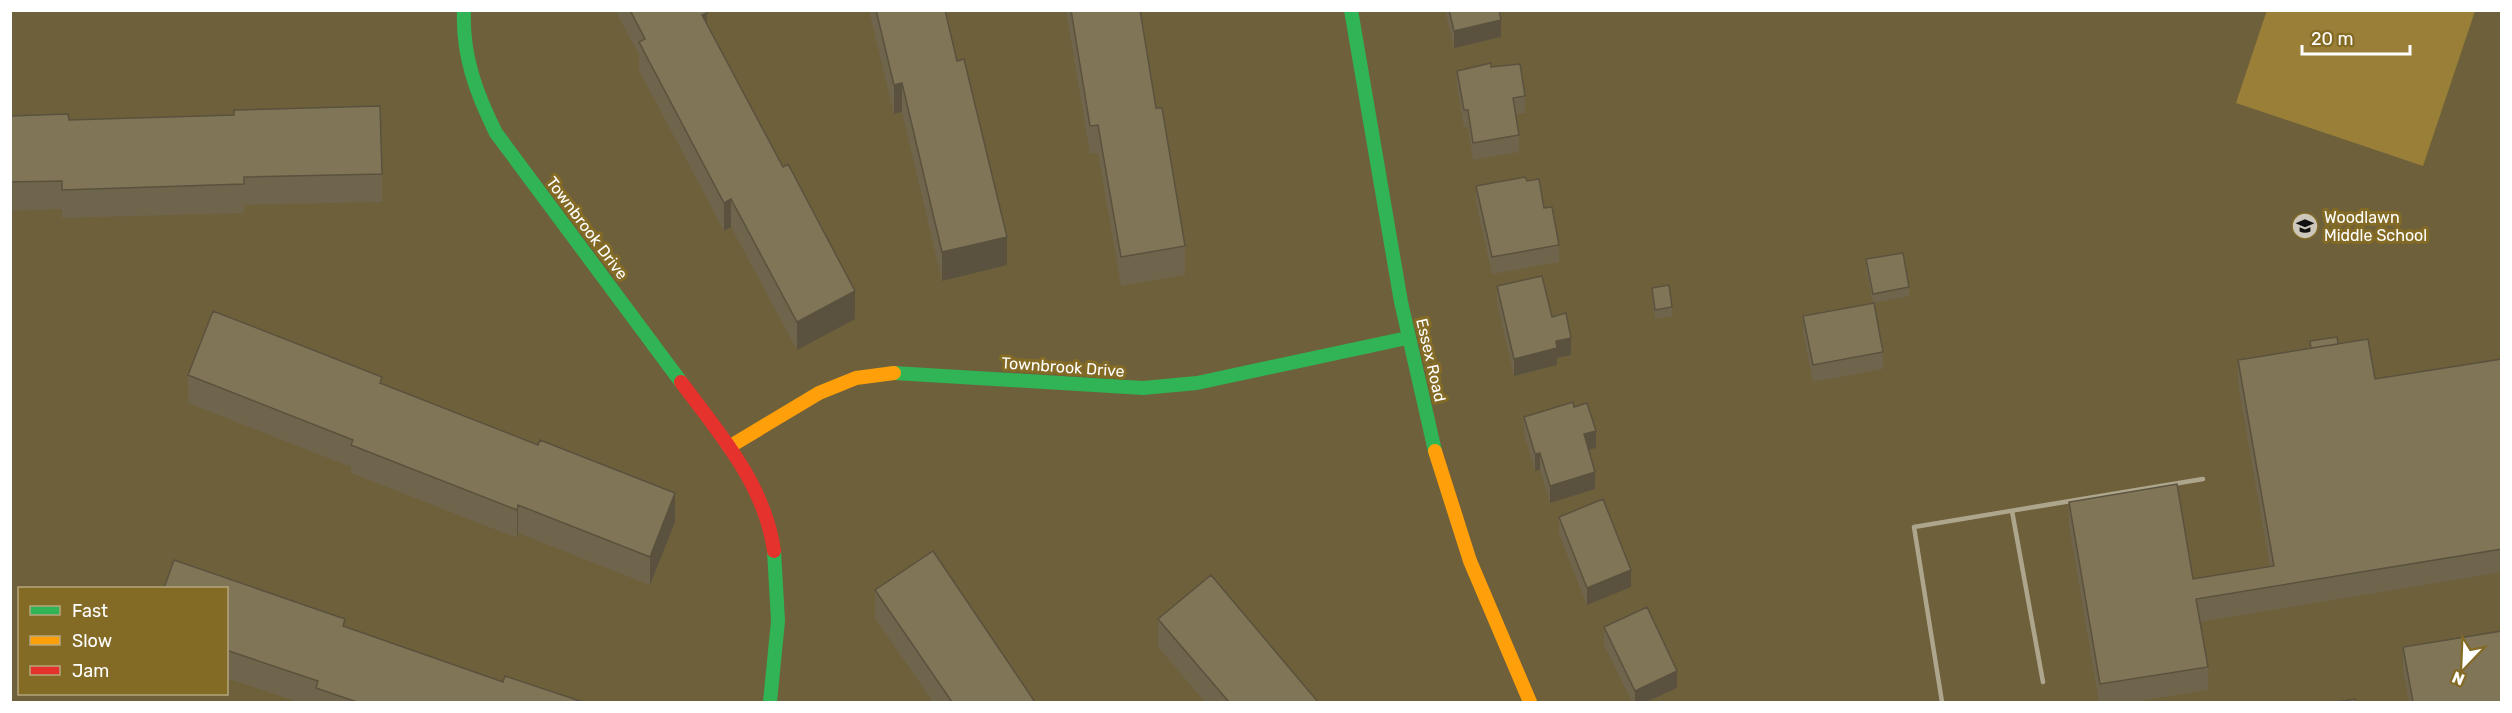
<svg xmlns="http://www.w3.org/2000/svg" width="2512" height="713" font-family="Rubik,sans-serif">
<rect width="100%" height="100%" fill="#6e603b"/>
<!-- pitch -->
<path fill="#9a7f39" d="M2267,10l208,1 -52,155 -187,-63z"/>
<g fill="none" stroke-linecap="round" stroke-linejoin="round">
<!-- lane -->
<path stroke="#aea58d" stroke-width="4.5" d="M2012,511l31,171
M1942,702l-28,-175 289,-48"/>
<!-- fast -->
<path stroke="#30b455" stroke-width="14" d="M464,10c-2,45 12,83 32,123l185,249
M1351,10l50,292 34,149
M894,373l249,15 54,-5 210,-45
M770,702l8,-81 -4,-70"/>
<!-- slow -->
<path stroke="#ff9f0a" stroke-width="14" d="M729,447l90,-54 37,-15 38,-5
M1435,451l35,110 60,141"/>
<!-- jam -->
<path stroke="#e5322d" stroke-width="14" d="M681,382c39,52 84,103 93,169"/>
</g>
<!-- wall -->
<path fill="#6f654c" d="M615,10h91l1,15 148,294 -58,31 -66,-123 -7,4 -85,-161v-15z
M869,10h76l62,255 -65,16 -40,-169 -8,2z
M1066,10h74l16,98 29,138v29l-64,11 -23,-133 -8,1z
M1445,10h54l2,27 -47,11z
M1491,67l34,29v17l-9,1 3,21v17l-46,8 -5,-33h-4l-7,-39v-17z
M10,116l59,4 313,54v28l-138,3v8l-182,5v-9l-52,2z
M1527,181l17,27 15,37v17l-67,12 -16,-71v-17z
M1866,259l43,28v9l-35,7 9,49v17l-70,13 -10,-49v-17l70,-13 -7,-35z
M1497,286l55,31 19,38 -14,3v7l-43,11 -17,-73z
M1652,288l20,19v9l-17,3 -3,-22z
M2310,341l28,3 37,35 127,-20v213l-302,50 8,45v23l-75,12h-34l-30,-176v-24l124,77 77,-12 -32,-183v-24l72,-12z
M188,375l194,9 293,138 -25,63 -132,-52 -1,5 -166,-65v-6l-163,-64z
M1574,407l22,41 -7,2 6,39 -45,14 -10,-33 -5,1 -11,-37v-17z
M1559,517l72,70 -44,18 -28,-71z
M226,588l119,39 158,55 80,20h-285l-72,-24z
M875,590l160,112h-102l-58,-84z
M1158,619l160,83h-113l-47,-55z
M1604,627l73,61 -31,14h-14l-28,-57z
M2403,647l99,55h-93l-6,-31z"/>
<!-- shaded-wall -->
<path fill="#5a523e" d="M707,13v28l-5,-26z
M1501,20v17l-47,11v-17z
M902,83v29l-8,2v-29z
M731,199v28l-7,4v-28z
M1007,237v28l-65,16v-29z
M855,291v28l-58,31v-28z
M1571,338v17l-14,3v7l-43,11v-17l42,-18z
M1596,431v17l-12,3v-17z
M1540,453v17l-5,1v-17z
M1595,472v17l-45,14v-17z
M675,493v29l-25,63v-28z
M518,505v28l-1,5v-28z
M1631,570v17l-44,18v-17z
M1677,671v17l-31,14h-11v-11z"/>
<!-- building -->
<path fill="#817558" stroke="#5a523e" stroke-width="1.5" d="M630,10h76l1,3 -5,2 81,152 5,-3 67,127 -58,31 -66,-123 -7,4 -85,-161 6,-3z
M876,10h69l12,51 7,-2 43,178 -65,15 -40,-169 -8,2z
M1071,10h69l16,98h6l23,138 -64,11 -23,-132 -8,1z
M1449,10h50l2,10 -47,11z
M1491,63v4l29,-3 5,32 -12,2 6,37 -46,8 -5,-33h-4l-7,-39z
M380,106l2,68 -138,3v7l-182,6v-9l-52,1v-66l58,-2 1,6 165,-5v-5z
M1525,177l2,4 12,-2 5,29 8,-1 7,38 -67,12 -16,-71z
M1903,253l6,34 -36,7 -7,-35z
M1542,276l10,41 14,-4 5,25 -15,3 1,7 -43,11 -17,-73z
M1669,285l3,22 -17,3 -3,-22z
M1874,303l9,49 -70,13 -10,-49z
M213,311l169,66 -2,6 158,62 2,-5 135,53 -25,64 -132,-52 -1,5 -166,-65 2,-5 -165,-65z
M2337,337l1,7 -27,4 -1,-7z
M2368,339l7,40 127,-20v190l-306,50 12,68 -108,17 -31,-182 108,-18 16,95 81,-13 -36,-206z
M1573,402l1,5 13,-4 9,28 -12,3 11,38 -45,14 -10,-33 -5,1 -11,-37z
M1603,499l28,71 -44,18 -28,-71z
M933,551l102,151h-83l-77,-112z
M174,560l171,59 -2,7 160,56 2,-6 78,26h-226l-41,-14 2,-7 -92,-31v-62h-62z
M1211,575l107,127h-89l-71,-83z
M1647,607l30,64 -42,20 -31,-64z
M2502,631v71h-89l-10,-55z
M2355,699l1,3h-19z"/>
<!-- icons -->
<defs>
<g id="school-disc" transform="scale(1.35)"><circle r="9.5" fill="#ccc7ba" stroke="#846b25"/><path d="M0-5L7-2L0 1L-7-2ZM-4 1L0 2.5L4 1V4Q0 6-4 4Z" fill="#111"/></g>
</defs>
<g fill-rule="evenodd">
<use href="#school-disc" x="2305" y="226"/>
</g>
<g text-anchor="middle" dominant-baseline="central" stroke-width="6" stroke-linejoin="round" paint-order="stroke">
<!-- poi labels -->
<g font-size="16" fill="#fff" stroke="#846b25" text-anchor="start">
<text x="2324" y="217">Woodlawn<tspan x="2324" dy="18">Middle School</tspan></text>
</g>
<!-- street labels -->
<g font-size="16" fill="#fff" stroke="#846b25">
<text transform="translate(587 228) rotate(53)">Townbrook Drive</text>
<text transform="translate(1431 360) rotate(77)">Essex Road</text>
<text transform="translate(1063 367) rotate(4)">Townbrook Drive</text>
</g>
</g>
<!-- border -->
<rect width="2512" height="713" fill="none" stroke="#ffffff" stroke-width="24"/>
<!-- legend -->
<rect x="18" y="587" width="210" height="108" fill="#846b25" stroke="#b5a67c" stroke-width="1.5"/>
<rect x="30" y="606" width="30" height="9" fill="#30b455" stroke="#b5a67c" stroke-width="1.5"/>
<text x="72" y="617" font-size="18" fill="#ffffff">Fast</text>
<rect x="30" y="636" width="30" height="9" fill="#ff9f0a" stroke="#b5a67c" stroke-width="1.5"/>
<text x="72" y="647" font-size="18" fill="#ffffff">Slow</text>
<rect x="30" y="666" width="30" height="9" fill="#e5322d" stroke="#b5a67c" stroke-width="1.5"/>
<text x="72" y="677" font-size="18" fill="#ffffff">Jam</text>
<!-- north arrow -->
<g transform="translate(2464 665) rotate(203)" stroke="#846b25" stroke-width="4.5" paint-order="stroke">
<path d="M0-4.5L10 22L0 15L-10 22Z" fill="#ffffff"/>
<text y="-9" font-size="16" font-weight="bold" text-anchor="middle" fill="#ffffff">N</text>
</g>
<!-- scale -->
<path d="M2302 45v9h108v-9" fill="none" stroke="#ffffff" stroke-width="3"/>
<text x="2311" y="45" font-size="18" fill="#ffffff" stroke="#846b25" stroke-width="4.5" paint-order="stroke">20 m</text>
</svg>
